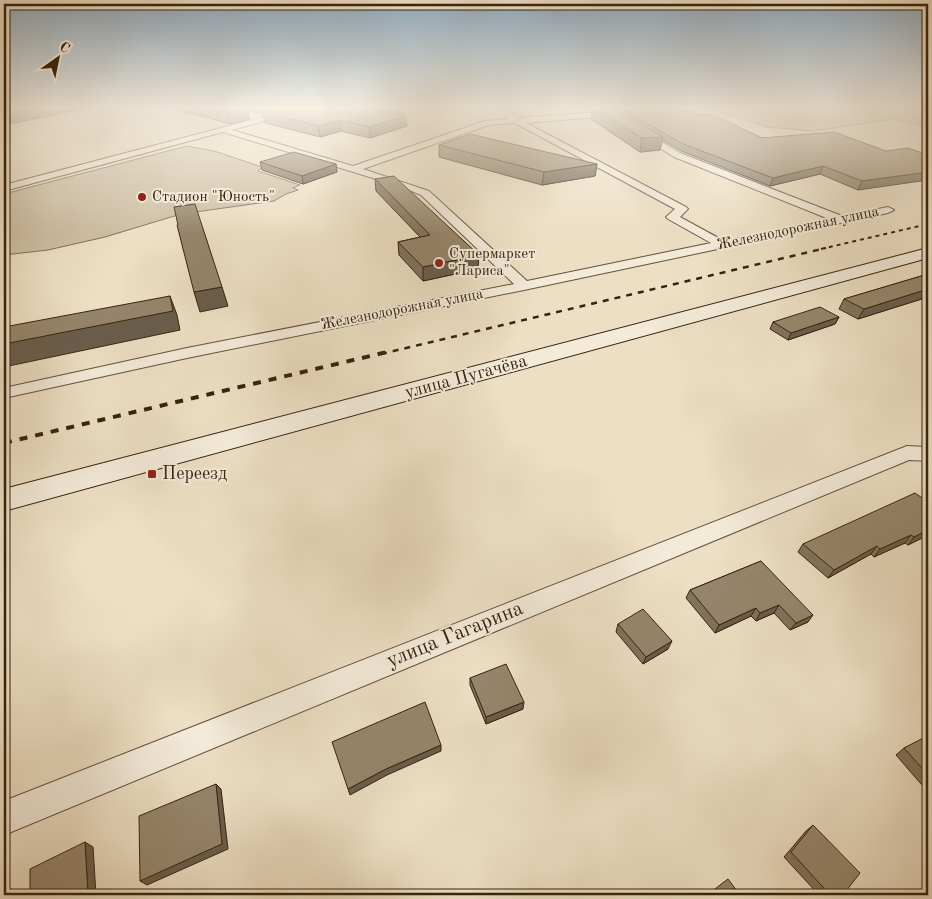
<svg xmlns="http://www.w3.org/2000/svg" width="932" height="899" font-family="'Old Standard TT',serif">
<rect width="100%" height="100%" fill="#eddfc4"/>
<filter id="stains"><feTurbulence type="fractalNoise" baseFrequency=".004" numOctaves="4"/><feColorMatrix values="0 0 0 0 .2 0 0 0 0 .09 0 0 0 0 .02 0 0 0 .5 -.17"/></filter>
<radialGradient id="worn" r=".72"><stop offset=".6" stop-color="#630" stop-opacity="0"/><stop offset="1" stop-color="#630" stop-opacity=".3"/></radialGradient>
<!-- green -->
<path fill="#cebfa5" stroke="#827159" d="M708,108h220v18l-36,-7 -78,12 -47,-4z
M187,146l27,5 48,16 -4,4 42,14 -7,3 5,2 -12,4 -12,7 -93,13 -76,23 -57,13 -44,5v-61z"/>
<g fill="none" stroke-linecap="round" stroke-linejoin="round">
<!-- street casing -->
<g stroke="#64523b" stroke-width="2">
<path id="street" d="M297,108h12l-77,22 121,36 132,-45 24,-2 -11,-11h8l12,10 132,-10 4,3 -1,2 -35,3 62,37 162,63 46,-9 6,3 -6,3 -364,77 -337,68 -183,40v-10l183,-40 327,-64 -93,-89 -19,-8 -179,-55 -219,59v-6zM609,116l65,41 155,62 -105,22 -44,-24 8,-8 -2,-2 -160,-84zM515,123l160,86 -9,8 2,2 43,24 -184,38 -98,-90 -66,-22 126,-44z
M907,446l21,1v14l-19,-1 -905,375v-34z"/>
</g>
<!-- secondary casing -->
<g stroke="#37230d" stroke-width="2">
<path id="secondary" d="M928,248v10l-924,253v-22z"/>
</g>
<!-- street -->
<use href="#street" fill="#f3ead9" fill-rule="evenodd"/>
<!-- secondary -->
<use href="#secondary" fill="#f3ead9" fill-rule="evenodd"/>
<!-- rail-far2 -->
<path stroke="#37230d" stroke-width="2" stroke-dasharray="4 4" stroke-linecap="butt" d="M821,249l107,-25"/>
<!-- rail-far1 -->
<path stroke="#37230d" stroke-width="2.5" stroke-dasharray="6 6" stroke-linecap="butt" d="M381,354l445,-106"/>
<!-- rail -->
<path stroke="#37230d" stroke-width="4" stroke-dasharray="8 8" stroke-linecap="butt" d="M4,443l383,-91"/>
</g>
<!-- wall -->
<path fill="#81725d" stroke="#37230d" d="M172,108h230l1,6 -1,1 4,1 1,10 -37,12 -29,-7 -21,6 -55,-14 -2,-9 -15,-3 1,8 -19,5z
M593,108h21l11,6v-3l75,4 62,23 124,13 -28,39 -38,-16 -50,12 -89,-35 -19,-11 -2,10 -20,2 -49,-33z
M439,145l158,19 -2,12 -53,9 -103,-28z
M260,162l76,2 1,8 -34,12 -41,-14z
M375,179l103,90 -55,12 -24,-26 -1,-13 22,-5 -44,-46z
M928,274v23l-70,22 -19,-10 5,-10z
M839,317l-4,7 -47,16 -18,-11 3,-7z
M928,502v33l-20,10 -3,-2 -31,14 -3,-3 -43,24 -30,-26 5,-8z
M761,561l47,61 -18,8 -16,-17 -18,8 -5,-5 -36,17 -29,-35 4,-8z
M618,624l50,25 -25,15 -27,-32z
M470,678l53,31 -37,15 -16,-39z
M928,738v54l-32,-37 8,-7z
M813,825l30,70h-24l-35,-38 22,-26z"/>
<!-- shaded-wall -->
<path fill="#695d4c" stroke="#37230d" d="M4,108h86l-86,17z
M247,108l2,11 -19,5 -3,-11z
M264,108h35l-34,5z
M388,108h14l1,6 -21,6 -1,-10z
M406,116l1,10 -37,12 -1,-11z
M340,120l1,11 -21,6 -2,-11z
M663,137l-3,13 -20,2 2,-14z
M336,164l1,8 -34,12 -1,-8z
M597,164l-2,12 -53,9 2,-13z
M823,166l-3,8 -50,12 3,-8z
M928,172v8l-70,10 4,-9z
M479,255l-1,14 -55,12v-14z
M222,287l6,19 -28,6 -6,-20z
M928,289v8l-70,22 6,-10z
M170,296l7,19 3,15 -176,37v-23z
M839,317l-4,7 -47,16 3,-7z
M928,530v5l-20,10 6,-8z
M911,535l-6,8 -31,14 6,-8z
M877,546l-6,8 -43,24 6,-8z
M779,605l-5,8 -18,8 4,-8z
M756,608l-5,8 -36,17 4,-8z
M813,615l-5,7 -18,8 6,-7z
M672,641l-4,8 -25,15 3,-7z
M524,702l-1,7 -37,15v-7z
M441,745v6l-54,24 -37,20 -2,-6 38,-20z
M216,784l5,5 7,60 -81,36 -7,-4z
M85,842l8,5 3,48h-8z"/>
<!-- building -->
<path fill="#96856c" stroke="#37230d" d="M20,108h13l-29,5v-2z
M207,108h40l-20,5z
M278,108h110l-7,2 25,6 -37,11 -29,-7 -22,6 -55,-14z
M594,108h20l49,29 -21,1z
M653,108h34l13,7 12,-1 50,24 72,-6 52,19 22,-3 20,7v17l-66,9 -39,-15 -50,12 -90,-34 -58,-33z
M470,134l127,30 -53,8 -105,-27z
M294,152l42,12 -34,12 -42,-14z
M394,176l85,79 -56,12 -25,-25 32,-7 -55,-56z
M195,204l27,83 -28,5 -17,-67h1l-4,-18z
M928,274v15l-64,20 -20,-10z
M170,296l3,15 -169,33v-17z
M820,307l19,10 -48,16 -18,-11z
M915,493l13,9v28l-14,7 -3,-2 -31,14 -3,-3 -43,24 -31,-26z
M761,561l52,54 -17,8 -17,-18 -19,8 -4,-5 -37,17 -29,-35z
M643,609l29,32 -26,16 -28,-33z
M506,664l18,38 -38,15 -16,-39z
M425,702l16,43 -55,24 -38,20 -16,-47z
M927,736l1,2v37l-24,-27z
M216,784l6,60 -82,37 -1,-65z
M813,825l47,48 -17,22h-13l-39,-43z
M85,842l3,53h-58v-26z
M728,879l12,16h-33z"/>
<!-- sky -->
<linearGradient id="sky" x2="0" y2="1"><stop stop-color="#91acc1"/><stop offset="0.46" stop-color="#f7f1e4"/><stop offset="1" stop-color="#f7f1e4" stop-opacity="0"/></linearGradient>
<rect width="932" height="234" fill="url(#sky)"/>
<!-- markers -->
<g fill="#8f2418" stroke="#f3ead9" stroke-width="2">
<circle cx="142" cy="197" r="5"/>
<circle cx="439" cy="263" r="5"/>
<rect x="147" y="469" width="10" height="10" rx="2.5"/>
</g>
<g text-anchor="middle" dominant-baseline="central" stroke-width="4" stroke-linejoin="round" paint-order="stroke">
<!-- far-poi labels -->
<g font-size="15" fill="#37230d" stroke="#f3ead9" text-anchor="start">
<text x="152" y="197">Стадион "Юность"</text>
<text x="449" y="254">Супермаркет<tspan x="449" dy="17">"Лариса"</tspan></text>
</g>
<!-- far-street labels -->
<g font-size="15" fill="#37230d" stroke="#f3ead9">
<text transform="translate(798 229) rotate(-12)">Железнодорожная улица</text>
<text transform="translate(402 310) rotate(-11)">Железнодорожная улица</text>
</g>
<!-- street labels -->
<g font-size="18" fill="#37230d" stroke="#f3ead9">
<text transform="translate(466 377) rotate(-15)">улица Пугачёва</text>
</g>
<!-- poi labels -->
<g font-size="18" fill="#37230d" stroke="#f3ead9" text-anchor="start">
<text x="162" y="474">Переезд</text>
</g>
<!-- near-street labels -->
<g font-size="21" fill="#37230d" stroke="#f3ead9">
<text transform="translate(455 635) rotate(-22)">улица Гагарина</text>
</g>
</g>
<!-- margin -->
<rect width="932" height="899" fill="none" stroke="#eddfc4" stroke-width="20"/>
<rect x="5" y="5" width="922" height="889" fill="none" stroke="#37230d" stroke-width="2.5"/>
<rect x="10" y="10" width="912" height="879" fill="none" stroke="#37230d"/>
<!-- north arrow -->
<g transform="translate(58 58) rotate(33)" stroke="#f3ead9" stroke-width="4" paint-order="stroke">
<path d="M0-4L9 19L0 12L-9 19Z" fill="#37230d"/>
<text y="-8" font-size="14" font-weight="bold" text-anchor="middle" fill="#37230d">С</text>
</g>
<rect width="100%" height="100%" filter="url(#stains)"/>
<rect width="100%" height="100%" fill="url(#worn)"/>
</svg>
